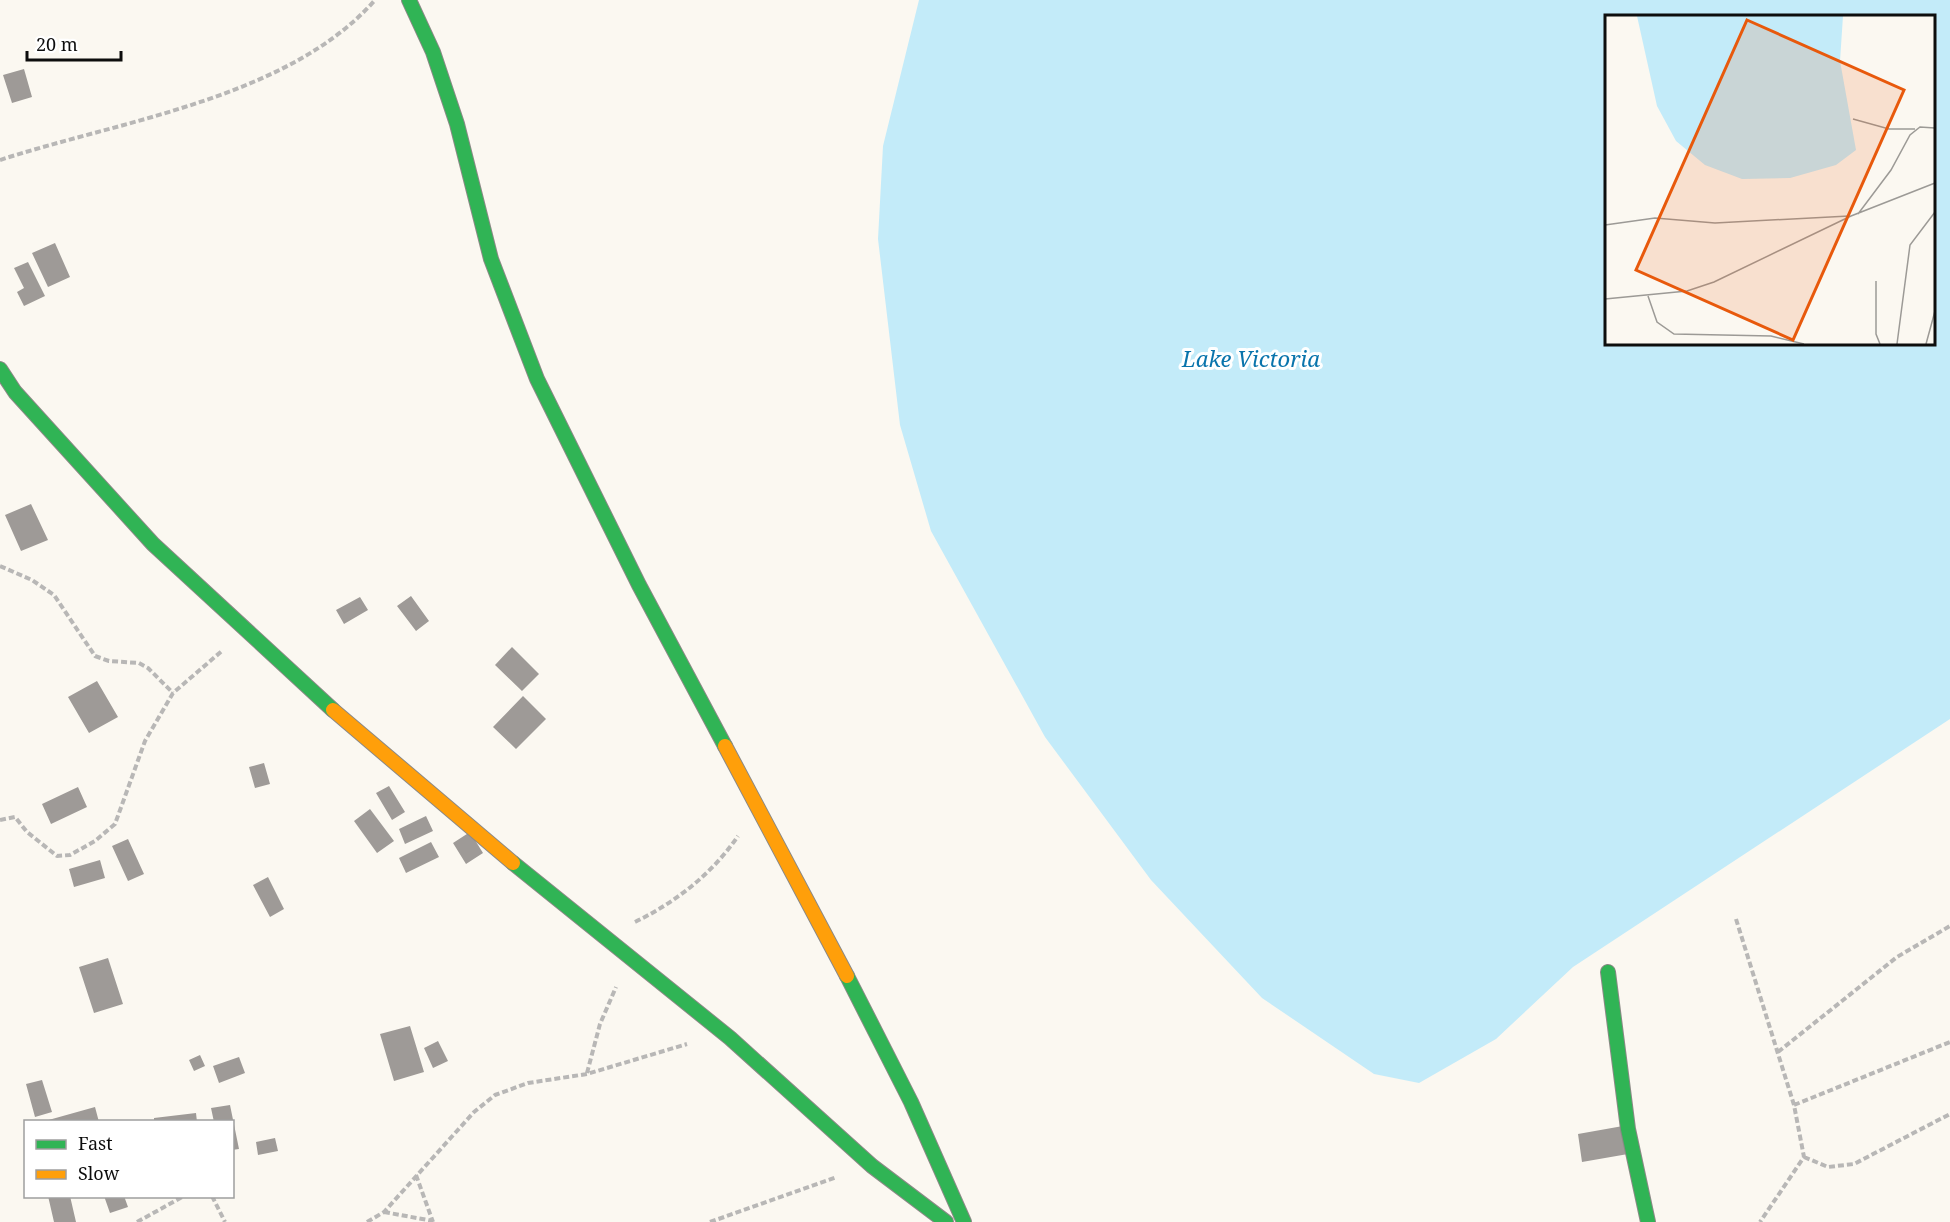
<svg xmlns="http://www.w3.org/2000/svg" width="1950" height="1222" font-family="'Noto Serif',serif">
<rect width="100%" height="100%" fill="#fbf8f1"/>
<!-- water -->
<path fill="#c3ebf9" fill-rule="evenodd" d="M919,0h1031v719l-377,248 -77,72 -77,44 -45,-9 -112,-76 -111,-118 -106,-143 -114,-206 -31,-106 -22,-186 5,-93zM1606,16h328v328h-328z"/>
<!-- building -->
<path fill="#9e9a97" d="M24,69l8,28 -20,6 -9,-28z
M55,243l15,34 -22,10 -16,-34z
M28,262l17,34 -21,10 -7,-14 7,-4 -10,-20z
M31,504l17,36 -27,11 -16,-36z
M411,596l18,25 -13,10 -19,-25z
M360,597l8,13 -24,14 -8,-14z
M512,647l27,27 -17,17 -27,-26z
M97,681l21,36 -29,16 -21,-36z
M523,696l23,23 -30,30 -23,-22z
M264,763l6,21 -15,4 -6,-21z
M389,786l16,26 -13,8 -16,-27z
M78,787l9,20 -36,17 -9,-20z
M370,809l24,32 -17,12 -23,-32z
M426,816l7,15 -28,13 -6,-15z
M470,832l13,21 -17,11 -13,-21z
M128,839l16,35 -16,7 -16,-35z
M431,842l8,15 -33,16 -7,-15z
M100,860l5,18 -31,9 -5,-18z
M268,877l16,32 -14,8 -17,-32z
M108,958l15,46 -29,9 -15,-46z
M410,1026l14,46 -30,9 -14,-47z
M438,1041l10,20 -15,7 -9,-20z
M200,1055l5,11 -11,5 -5,-11z
M239,1057l6,16 -26,10 -6,-17z
M42,1080l10,32 -17,5 -9,-33z
M230,1105l9,44 -7,1v-28h-18l-3,-14z
M95,1107l4,15h-54v-1z
M196,1113l1,9h-43v-4z
M1623,1126l5,28 -46,8 -4,-28z
M275,1138l3,13 -20,4 -2,-13z
M48,1196h22l6,26h-22z
M104,1196h20l4,11 -18,6z"/>
<g fill="none" stroke-linecap="round" stroke-linejoin="round">
<!-- fast casing -->
<g stroke="#8b8986" stroke-width="16">
<path id="fast" d="M409,0l24,52 24,72 34,135 46,120 102,206 86,161
M0,369l15,23 138,152 180,166
M513,863l217,175 142,128 74,56
M1608,972l20,157 20,93
M847,976l64,126 53,120"/>
</g>
<!-- slow casing -->
<g stroke="#8b8986" stroke-width="16">
<path id="slow" d="M333,710l180,153
M725,746l122,230"/>
</g>
<!-- path -->
<path stroke="#b8b7b6" stroke-width="4" stroke-dasharray="6 3" stroke-linecap="butt" d="M0,160c119,-39 289,-62 375,-160
M0,566l32,14 22,15 41,61 14,5 30,2 9,5 25,25
M0,820l15,-3 12,15 30,24 13,-1 25,-14 20,-17 30,-83 28,-48 50,-43
M1736,919l58,186 10,52 -44,65
M635,922c41,-20 77,-48 103,-86
M1778,1052l119,-95 53,-31
M587,1073l13,-49 16,-37
M1794,1105l156,-63
M1804,1157l24,10 26,-3 96,-50
M416,1175l17,47
M212,1196l13,26
M384,1212l49,9
M137,1222l47,-26
M367,1222l17,-10 90,-100 21,-17 33,-12 59,-9 100,-30
M710,1222l127,-45"/>
<!-- fast -->
<use href="#fast" stroke="#30b455" stroke-width="14"/>
<!-- slow -->
<use href="#slow" stroke="#ff9f0a" stroke-width="14"/>
</g>
<g text-anchor="middle" dominant-baseline="central" stroke-width="6" stroke-linejoin="round" paint-order="stroke">
<!-- water labels -->
<g font-size="22" font-style="italic" fill="#0974ac" stroke="#fff">
<text x="1251" y="358">Lake Victoria</text>
</g>
</g>
<!-- overview -->
<g transform="translate(1605 15)">
<rect width="330" height="330" fill="#fbf8f1"/>
<path d="M32,1h206l-3,45 16,89 -20,15 -46,13 -48,1 -37,-14 -29,-24 -19,-35z" fill="#c3ebf9"/>
<path fill="none" stroke="#9c9a96" stroke-width="1.5" d="M248,104l36,10h26M253,199l33,-44 19,-35 10,-8 15,1M0,210l50,-7 60,5 134,-7M271,266v53l4,10M43,281l9,26 17,12 97,2 33,8M0,284l82,-8 27,-9 137,-66 84,-33M292,329l13,-99 25,-33M321,329l9,-33"/>
<path fill="#e8590c" fill-opacity="0.15" stroke="#e8590c" stroke-width="3" d="M142,5l157,70 -111,250 -157,-70z"/>
<rect width="330" height="330" fill="none" stroke="#0d0d0d" stroke-width="3"/>
</g>
<!-- legend -->
<rect x="24" y="1120" width="210" height="78" fill="#ffffff" stroke="#9e9e9e" stroke-width="1.5"/>
<rect x="36" y="1140" width="30" height="9" fill="#30b455" stroke="#9e9e9e" stroke-width="1.5"/>
<text x="78" y="1150" font-size="18" fill="#0d0d0d">Fast</text>
<rect x="36" y="1170" width="30" height="9" fill="#ff9f0a" stroke="#9e9e9e" stroke-width="1.5"/>
<text x="78" y="1180" font-size="18" fill="#0d0d0d">Slow</text>
<!-- scale -->
<path d="M27 51v9h94v-9" fill="none" stroke="#0d0d0d" stroke-width="3"/>
<text x="36" y="51" font-size="18" fill="#0d0d0d" stroke="#ffffff" stroke-width="4.5" paint-order="stroke">20 m</text>
</svg>
